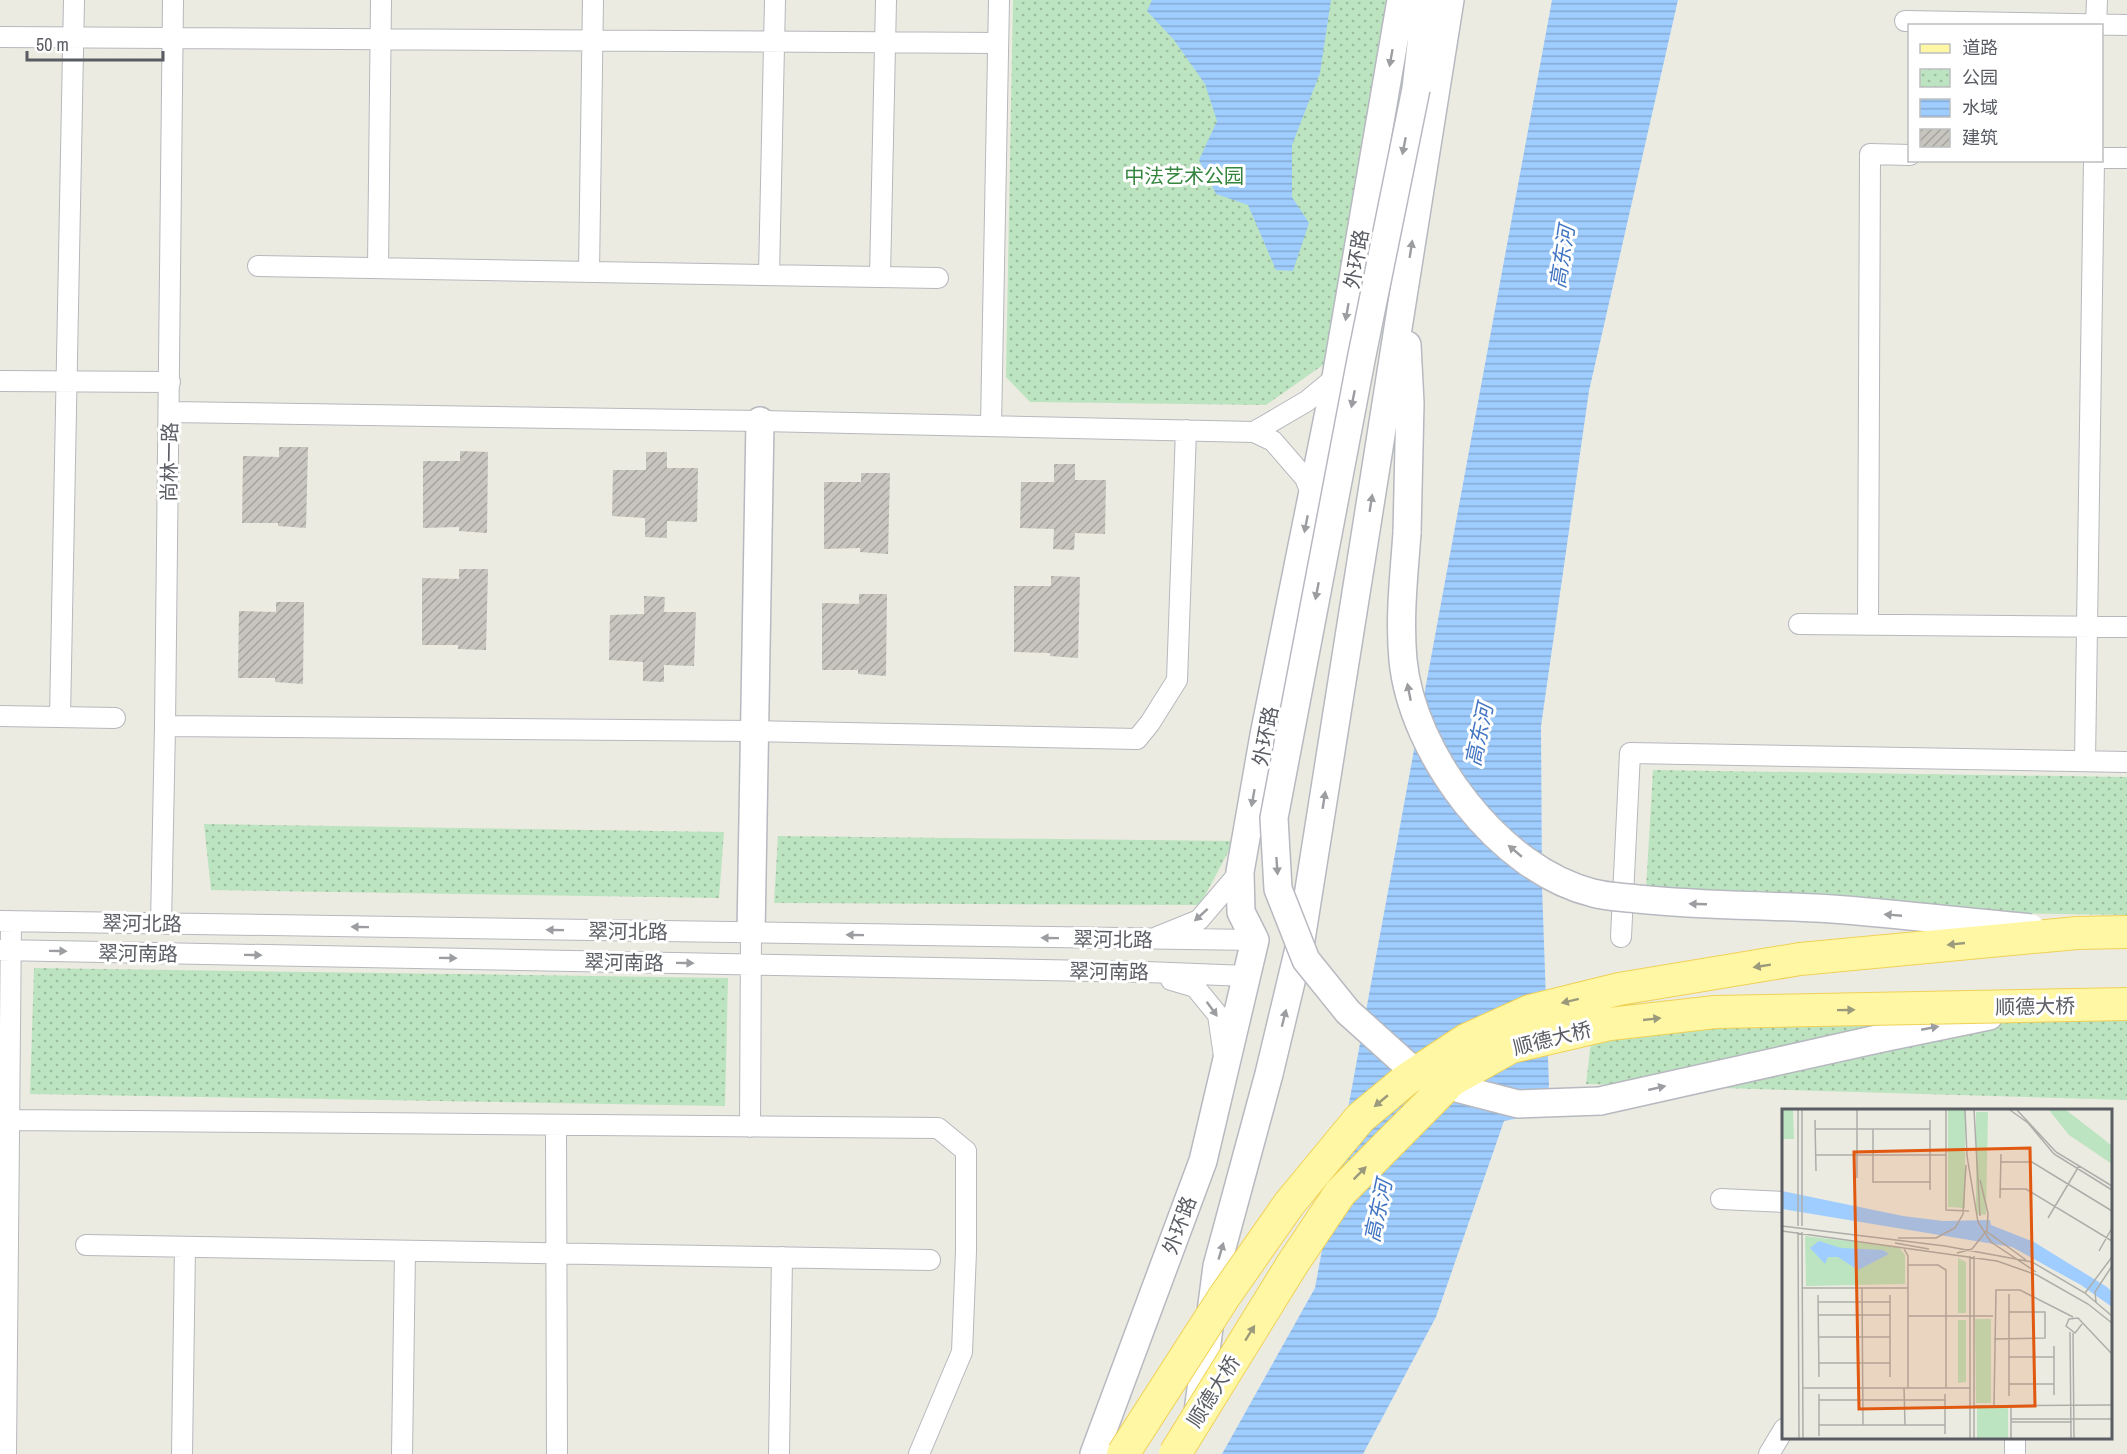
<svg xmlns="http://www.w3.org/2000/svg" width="2127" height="1454" font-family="'Archivo Narrow','Noto Sans SC',sans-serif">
<defs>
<pattern id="park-dots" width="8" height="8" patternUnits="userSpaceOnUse" patternTransform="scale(1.5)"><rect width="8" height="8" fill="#bde4c0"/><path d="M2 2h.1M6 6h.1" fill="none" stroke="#9dbc9f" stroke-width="1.8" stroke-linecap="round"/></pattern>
<pattern id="water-rules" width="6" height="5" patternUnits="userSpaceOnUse" patternTransform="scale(1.5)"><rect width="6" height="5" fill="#9fcdff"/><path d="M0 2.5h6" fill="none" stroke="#85aad2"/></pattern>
<pattern id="building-hatch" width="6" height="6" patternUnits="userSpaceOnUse" patternTransform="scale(1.5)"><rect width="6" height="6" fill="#c7c5be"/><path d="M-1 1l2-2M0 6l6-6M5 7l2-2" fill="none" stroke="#a5a39e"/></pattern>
</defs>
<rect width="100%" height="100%" fill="#ecebe1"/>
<!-- park -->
<path fill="url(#park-dots)" d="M1013,0h376l-59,360 -64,45 -236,-3 -24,-25z
M1653,770l474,7v138l-482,-8z
M204,824l520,8 -5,66 -508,-8z
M778,836l456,5 -34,64 -426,-2z
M34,968l694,10 -3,128 -695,-12z
M1596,999l119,13 412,-5v93l-541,-16z"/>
<!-- water -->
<path fill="url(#water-rules)" d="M1152,0h179l-11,73 -28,72v52l17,26 -16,48 -17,-1 -28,-65 -32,-11 -17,-34 18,-39 -12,-37 -31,-44 -27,-29z
M1552,0h126l-89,391 -48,335 1,160 7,200 -9,28 -36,7 -68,196 -73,137h-141l93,-166z"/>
<!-- building -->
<path fill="url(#building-hatch)" d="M279,447h29l-2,81 -28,-2v-3h-36l1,-67 36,1z
M460,451l28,1 -1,81 -28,-2v-4l-36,1v-67h37z
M646,452h21v16h31l-1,54 -30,-1v17l-22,-1v-19l-33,-2 1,-46h33z
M1054,464h21v16h31l-1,54 -30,-1 -1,17 -21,-1 1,-20 -34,-1 1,-46h33z
M861,473h29l-2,81 -28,-2v-4l-36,1v-67h37z
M459,569h29l-2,81 -28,-1v-4h-36v-67l37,1z
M1051,576l29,1 -2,81 -28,-2v-3l-36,-1v-66h37z
M859,594h28l-1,82 -28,-2v-4h-36v-67l37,1z
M644,596l21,1 -1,15h32l-2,54 -30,-1v17l-21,-1v-19l-34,-2 1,-45 34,-1z
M276,602h28l-1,82 -28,-2v-4h-37l1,-67 37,1z"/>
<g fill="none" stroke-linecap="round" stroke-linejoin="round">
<!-- street casing -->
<g stroke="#b6b8be" stroke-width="22">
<path id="street" d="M1905,21l222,4
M2096,26l1,-26
M0,37l998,6
M2102,158h25
M258,266l680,12
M378,268l3,-268
M589,272l4,-272
M769,275l6,-275
M880,277l6,-277
M0,381l170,1
M169,412l591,9 494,11 53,-31 29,-24
M991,426l8,-426
M1254,432l19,9 32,37 7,17
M1799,624l328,3
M1868,625l2,-471 40,1
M0,716l115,2
M60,717l14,-717
M165,726l590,5 382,8 13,-16 27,-43 9,-250
M2085,761l9,-601
M0,921l1255,19
M161,924l4,-198 8,-726
M1157,937l42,-17 41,-48
M1621,937l9,-184 497,9
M0,950l1146,22 101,4
M1171,980l24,7 23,28 6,41
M10,1120l928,8 28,23v100l-4,101 -43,102
M556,1126l1,328
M750,1127l1,-194
M1721,1199l63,3
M86,1245l844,15
M6,1454l5,-533
M182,1454l3,-207
M402,1454l3,-203
M779,1454l3,-197
M1769,1454l15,-25
M2015,1454v-16"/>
</g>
<!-- secondary casing -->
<g stroke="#b7b9c0" stroke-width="30">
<path id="secondary" d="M1416,89l10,-89
M1407,533l3,-130 -3,-58
M751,933l9,-512
M1600,1101l282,-63 107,-22
M1198,1412l19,-146 52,-192 32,-134 149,-940
M1094,1454l109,-293 52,-221 -14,-28 -1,-40 24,-137 72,-358 65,-377"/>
</g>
<!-- primary casing -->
<g stroke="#f0d156" stroke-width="34">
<path id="primary" d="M2077,933l50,-1"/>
</g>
<!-- street -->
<use href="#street" stroke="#fff" stroke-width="20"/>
<!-- secondary -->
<use href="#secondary" stroke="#fff" stroke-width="27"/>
<!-- primary -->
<use href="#primary" stroke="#fff7a4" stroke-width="32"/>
<!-- secondary-bridge casing -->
<g stroke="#b7b9c0" stroke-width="30" stroke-linecap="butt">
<path id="secondary-bridge" d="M1416,89l-55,271 -87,458 4,71 28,71 42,52 59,53 53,24 58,15 82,-3
M1407,533c-3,42 -8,84 -4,127 9,93 96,210 190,233 14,4 30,4 45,6 65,7 129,6 194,10 66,5 133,13 199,19"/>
</g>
<!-- primary-bridge casing -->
<g stroke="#f0d156" stroke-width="34" stroke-linecap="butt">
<path id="primary-bridge" d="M1123,1454l101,-157 65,-93 71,-86 47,-39 59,-39 64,-29 89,-22 181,-30 277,-26
M1175,1454l118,-191 47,-70 112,-113 59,-33 99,-23 105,-12 412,-8"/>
</g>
<!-- secondary-bridge -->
<use href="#secondary-bridge" stroke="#fff" stroke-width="27"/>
<!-- primary-bridge -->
<use href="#primary-bridge" stroke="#fff7a4" stroke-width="32"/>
</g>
<!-- one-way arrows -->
<defs><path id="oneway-solid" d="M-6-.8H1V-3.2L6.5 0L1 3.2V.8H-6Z" transform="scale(1.5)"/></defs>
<g fill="#9b9da1">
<use href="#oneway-solid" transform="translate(1391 58) rotate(100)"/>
<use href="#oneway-solid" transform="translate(1404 146) rotate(101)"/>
<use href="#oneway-solid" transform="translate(1411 249) rotate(-81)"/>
<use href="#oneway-solid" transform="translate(1347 312) rotate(100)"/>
<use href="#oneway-solid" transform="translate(1353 399) rotate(101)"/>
<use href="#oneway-solid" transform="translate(1371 503) rotate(-81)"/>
<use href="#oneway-solid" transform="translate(1306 524) rotate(101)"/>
<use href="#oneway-solid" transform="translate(1317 591) rotate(101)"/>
<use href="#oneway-solid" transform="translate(1409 692) rotate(-101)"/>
<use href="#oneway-solid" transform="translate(1253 798) rotate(100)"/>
<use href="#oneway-solid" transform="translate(1324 800) rotate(-81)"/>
<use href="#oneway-solid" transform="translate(1515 851) rotate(-140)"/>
<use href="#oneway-solid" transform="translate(1277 866) rotate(86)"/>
<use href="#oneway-solid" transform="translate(1698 904) rotate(-178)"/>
<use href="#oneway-solid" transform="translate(1201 915) rotate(138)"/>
<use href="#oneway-solid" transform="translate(1893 915) rotate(-175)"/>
<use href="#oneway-solid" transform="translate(360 927) rotate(-179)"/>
<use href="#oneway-solid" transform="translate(555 930) rotate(-179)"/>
<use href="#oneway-solid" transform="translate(855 935) rotate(-179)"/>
<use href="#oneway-solid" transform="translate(1050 938) rotate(-179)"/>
<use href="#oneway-solid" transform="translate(58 951) rotate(1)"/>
<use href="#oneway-solid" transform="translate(253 955) rotate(1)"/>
<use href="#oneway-solid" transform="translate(448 958) rotate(1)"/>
<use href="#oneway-solid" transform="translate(685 963) rotate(1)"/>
<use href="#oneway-solid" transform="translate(1212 1009) rotate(54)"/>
<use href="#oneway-solid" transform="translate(1284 1018) rotate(-76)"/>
<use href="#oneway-solid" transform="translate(1930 1028) rotate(-11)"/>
<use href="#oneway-solid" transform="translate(1657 1088) rotate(-13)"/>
<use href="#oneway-solid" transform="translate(1221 1251) rotate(-74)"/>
</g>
<g fill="#9b9a7c">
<use href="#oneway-solid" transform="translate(1956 944) rotate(174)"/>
<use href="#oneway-solid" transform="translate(1762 966) rotate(171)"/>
<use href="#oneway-solid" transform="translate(1570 1001) rotate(166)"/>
<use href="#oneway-solid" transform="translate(1846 1010) rotate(-1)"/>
<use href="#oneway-solid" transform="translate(1652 1019) rotate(-6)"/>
<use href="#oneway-solid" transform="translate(1381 1101) rotate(140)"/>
<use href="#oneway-solid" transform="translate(1360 1173) rotate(-45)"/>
<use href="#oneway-solid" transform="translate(1250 1333) rotate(-58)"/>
</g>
<g text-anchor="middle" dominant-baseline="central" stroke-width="6" stroke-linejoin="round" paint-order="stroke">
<!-- park labels -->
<g font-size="20" fill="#35853f" stroke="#fff">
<text x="1184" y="175">中法艺术公园</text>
</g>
<!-- street labels -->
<g font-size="20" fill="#595c62" stroke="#fff">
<text transform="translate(1356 259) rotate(-80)">外环路</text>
<text transform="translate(169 462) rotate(-89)">尚林一路</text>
<text transform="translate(1265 736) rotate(-79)">外环路</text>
<text transform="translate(142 923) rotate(1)">翠河北路</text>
<text transform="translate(628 931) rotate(1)">翠河北路</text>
<text transform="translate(1113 939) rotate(1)">翠河北路</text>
<text transform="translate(138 953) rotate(1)">翠河南路</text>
<text transform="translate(624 962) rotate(1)">翠河南路</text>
<text transform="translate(1109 971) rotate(1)">翠河南路</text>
<text transform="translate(2035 1006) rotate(-1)">顺德大桥</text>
<text transform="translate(1552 1038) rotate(-14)">顺德大桥</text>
<text transform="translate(1179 1225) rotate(-70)">外环路</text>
<text transform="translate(1213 1391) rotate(-58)">顺德大桥</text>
</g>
<!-- water labels -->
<g font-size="21" font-style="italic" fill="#4276c2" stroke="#fff">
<text transform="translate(1562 257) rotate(-81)">高东河</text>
<text transform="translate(1479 735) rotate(-78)">高东河</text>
<text transform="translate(1378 1211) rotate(-78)">高东河</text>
</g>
</g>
<!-- overview -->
<g transform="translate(1782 1109)">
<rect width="330" height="330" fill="#ecebe1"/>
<path d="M0,1h11l1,29h-12zM166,1h17v98l-17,-1zM194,3h12l-2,103 -10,-1zM23,127l94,11 6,8v29l-99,2zM176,149l8,4v51h-8zM193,210h16v84h-15zM176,211h8v62l-8,1zM195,299h31v30h-31z" fill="#bde4c0"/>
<path d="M267,1h17l35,27 11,9v18l-43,-29z" fill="#bde4c0"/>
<path d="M0,82l121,25 40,5 47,-1 1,5 43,17 73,45 5,5v15l-31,-22 -69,-38 -230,-38zM37,132l22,7 42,2 6,4 -31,16 -20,-13h-10l-3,7 -15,-16z" fill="#9fcdff"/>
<path fill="none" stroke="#adaeaa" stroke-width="1.5" d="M16,1v116M75,1v68M164,1v100l23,1M183,1l2,46 11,66 13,20 45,30M192,1l6,106M228,1l18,13 26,31 58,36M235,1l39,42 56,34M33,11l1,51M148,11v70M34,20h114M91,20v53h57M34,46h130M219,53h31l80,49M218,80h26l86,52M218,89l1,-44M266,109l31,-52M0,117l163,20 87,16 53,31 27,23M20,117v-116M0,122l215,30 40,14 51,29 24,19M204,122l40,29M16,123l1,206M20,123l1,206M116,129h38l19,-10 8,-14 3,-49M113,134l34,6M122,140l4,7v132M317,142l13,-23M175,144l15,-4 15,-19 1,-17 -8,-33M188,147v182M126,156h30l8,5v118M20,179h106M80,179l1,137M303,184l27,-36M227,185v102M36,186l1,82M108,186v82M36,193h72M314,193l-1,-10 17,-26M36,206h72M126,207h85M300,215l-7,9 -9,-7 3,-7 9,-1 34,36M288,223l1,106M291,224l1,105M37,228h71M212,230l51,-1v-26h-36M272,237v49M227,248h45M37,254h71M227,275h45M21,279h167M122,279l1,37M37,285v42M37,291h126M212,296l2,-115h24l53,27M229,296v33M192,297l138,-1M229,310h101M229,313h61M37,316h126M163,325v-40M192,329v-182"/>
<path fill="#e15910" fill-opacity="0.15" stroke="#e15910" stroke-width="3" d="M248,39l5,258 -176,3 -5,-257z"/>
<rect width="330" height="330" fill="none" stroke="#595c62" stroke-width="3"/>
</g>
<!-- legend -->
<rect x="1908" y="24" width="195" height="138" fill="#ffffff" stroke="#bdbec0" stroke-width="1.5"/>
<rect x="1920" y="44" width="30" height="9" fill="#fff7a4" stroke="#bdbec0" stroke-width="1.5"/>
<text x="1962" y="54" font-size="18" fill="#595c62">道路</text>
<rect x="1920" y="69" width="30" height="18" fill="url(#park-dots)" stroke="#bdbec0" stroke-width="1.5"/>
<text x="1962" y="84" font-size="18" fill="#595c62">公园</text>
<rect x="1920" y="99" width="30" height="18" fill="url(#water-rules)" stroke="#bdbec0" stroke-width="1.5"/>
<text x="1962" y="114" font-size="18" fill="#595c62">水域</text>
<rect x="1920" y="129" width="30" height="18" fill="url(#building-hatch)" stroke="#bdbec0" stroke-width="1.5"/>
<text x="1962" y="144" font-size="18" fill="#595c62">建筑</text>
<!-- scale -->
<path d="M27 51v9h136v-9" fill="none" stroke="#595c62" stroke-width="3"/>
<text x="36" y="51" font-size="18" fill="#595c62" stroke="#ffffff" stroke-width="4.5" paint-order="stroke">50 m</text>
</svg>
